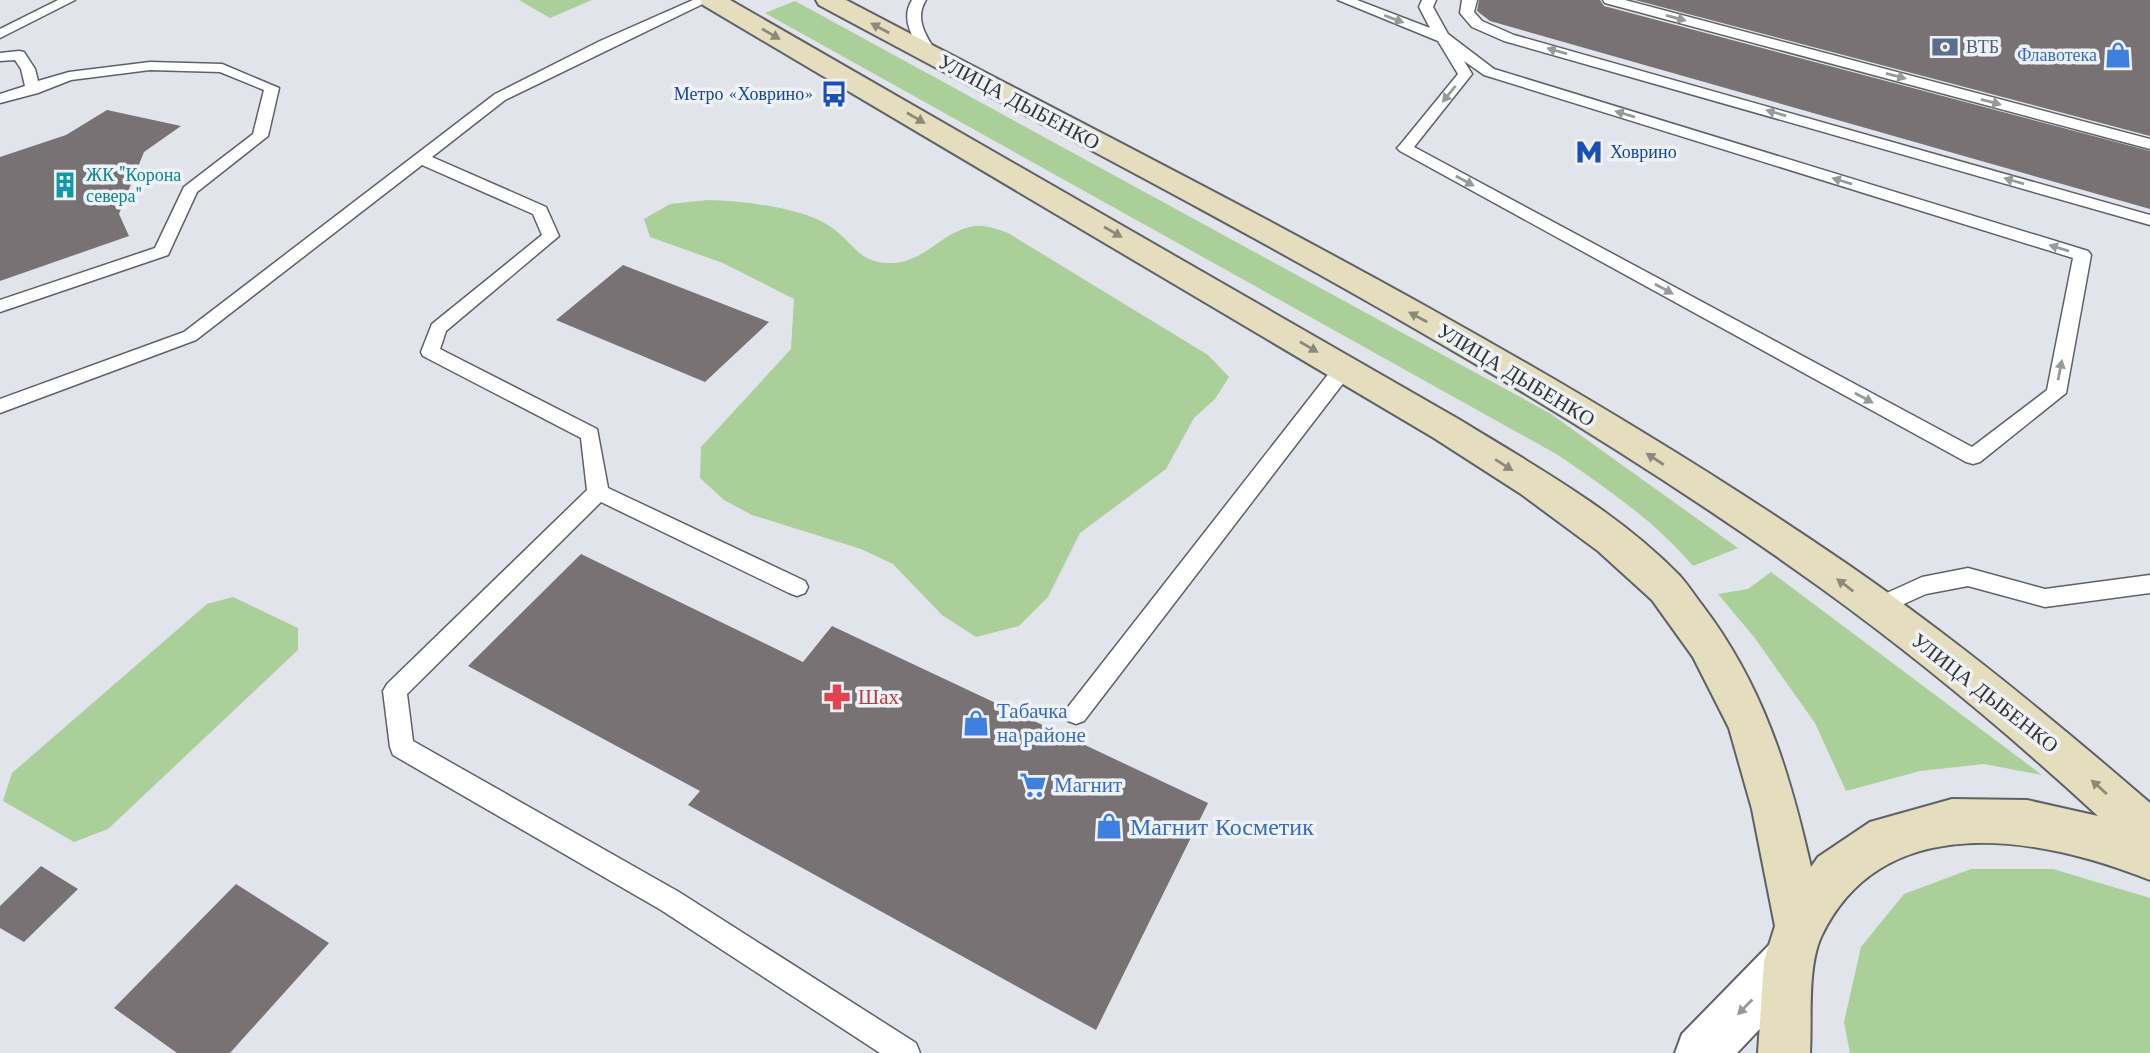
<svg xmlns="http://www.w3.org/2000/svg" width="2150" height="1053" font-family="'Libre Baskerville',serif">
<rect width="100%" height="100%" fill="#e1e4ea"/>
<!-- green -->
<path fill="#aacf98" d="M519,0h73l-42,18z
M795,1l756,413 187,134 -45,18c-38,-45 -87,-78 -135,-111l-793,-442z
M708,200c35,1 90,7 120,25 27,17 29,40 67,38 32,-3 50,-34 81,-37 10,-1 23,4 32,7l200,122 21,22 -14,22 -21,19 -28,51 -86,64 -32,64 -29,29 -43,11 -34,-22 -49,-51 -32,-15 -109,-34 -28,-15 -24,-22 1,-31 90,-98 3,-50 -71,-36 -73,-26 -6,-18 26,-15z
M1771,572l271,203 -58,-11 -64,7 -74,20 -31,-68 -61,-86 -36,-43 30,-5z
M233,597l65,31v22l-190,179 -34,13 -71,-41 9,-28 195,-169z
M1971,869h82l97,29v155h-300l-6,-31 17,-75 43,-53z"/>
<!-- building -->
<path fill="#787275" d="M1479,0h121l4,6 546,145v58l-660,-188 -13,-10z
M1635,0h515v136z
M107,110l74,16 -37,26 -25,62 10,22 -129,45v-124l66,-22z
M623,265l146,57 -64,60 -149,-62z
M581,554l222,108 29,-36 376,177 -112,227 -408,-225 12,-14 -232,-125z
M41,866l37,23 -54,53 -24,-14v-22z
M236,884l93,59 -99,110h-53l-63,-45z"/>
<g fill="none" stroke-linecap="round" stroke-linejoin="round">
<!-- service casing -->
<g stroke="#5e6166" stroke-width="3">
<path id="service" d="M58,0h17l-75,38v-9z
M693,0h18l-206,100 -73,57 114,50 13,29 -113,95 -6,18 157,80 11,59 197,93 3,6 -3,6 -8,3 -8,-3 -188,-91 -194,192 6,47 266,151 237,151 4,10h-40l-219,-143 -268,-155 -3,-8 -7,-56 4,-7 200,-194 -6,-52 -158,-82 -2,-4 11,-28 110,-89 -9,-21 -111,-49 -226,175 -196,73v-14l184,-67 311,-238 105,-53z
M912,0h14c-13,20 2,39 13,56l-2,3h-10c-12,-18 -28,-38 -15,-59z
M1338,0h19l73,28 -11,-21 3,-7h14l-3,7 15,27 46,35 594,182 3,4 -25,138 -86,69 -7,2 -7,-2 -566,-311 -3,-3 3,-3 58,-71 -20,-33zM1464,61l20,14 589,183 -26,132 -75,57 -558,-300 58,-73z
M1462,0h15l-3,12 8,9 32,14 636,180v10l-646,-184 -32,-14 -12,-14z
M1603,0h22l525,139v10l-545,-146z
M19,51l5,1 11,17 3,12 31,-9 81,-10 72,2 57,24 -11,48 -71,56 -29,63 -168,57v-12l155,-52 29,-61 69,-53 11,-44 -44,-18 -70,-2 -79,10 -33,13 -38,10v-9l25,-8 -4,-17 -6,-9 -15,1v-8z
M1344,362l7,1 2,5 -2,5 -267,348 -8,3 -8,-3 -4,-7 4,-7 269,-344z
M1968,568l77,21 105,-14v18l-105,14 -77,-21 -42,8 -51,23 -8,-3 -3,-6 3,-6 55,-25z"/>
</g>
<!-- tertiary casing -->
<g stroke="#5e6166" stroke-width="4">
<path id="tertiary" d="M1789,936l18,7 7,18 -7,18 -70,74h-62l7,-19 89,-91z"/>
</g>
<!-- secondary casing -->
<g stroke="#5e6166" stroke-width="4">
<path id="secondary" d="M700,0h30l730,420c75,46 158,92 220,156 8,9 15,20 22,29 61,80 87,165 109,262l7,-10 52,-35 82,-23 75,1 71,16c-88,-81 -180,-158 -277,-228 -313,-226 -662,-400 -1002,-583l-3,-5h30c339,178 685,347 1001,564 106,73 206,155 303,239v77c-109,-43 -267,-74 -329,57 -14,31 -9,82 -11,116h-52l6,-92 11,-35 -23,-117 -23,-81 -36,-71 -41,-57 -54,-49 -77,-57 -87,-56 -731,-433z"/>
</g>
<!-- service -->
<use href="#service" fill="#fff" fill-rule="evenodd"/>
<!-- tertiary -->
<use href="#tertiary" fill="#fff" fill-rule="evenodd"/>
<!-- secondary -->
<use href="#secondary" fill="#e4debf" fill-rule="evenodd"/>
</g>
<!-- one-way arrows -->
<defs><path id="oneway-solid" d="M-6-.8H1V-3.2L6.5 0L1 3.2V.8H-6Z" transform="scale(1.75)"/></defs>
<g fill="#989a9a">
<use href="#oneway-solid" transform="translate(1676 18) rotate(15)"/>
<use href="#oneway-solid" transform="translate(1394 19) rotate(21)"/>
<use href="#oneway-solid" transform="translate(1557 51) rotate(-164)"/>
<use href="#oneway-solid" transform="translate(1896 76) rotate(15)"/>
<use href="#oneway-solid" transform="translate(1449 94) rotate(129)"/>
<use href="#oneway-solid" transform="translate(1991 102) rotate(15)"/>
<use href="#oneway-solid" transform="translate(1776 113) rotate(-164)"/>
<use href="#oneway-solid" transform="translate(1625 114) rotate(-163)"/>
<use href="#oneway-solid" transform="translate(1465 181) rotate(29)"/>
<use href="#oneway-solid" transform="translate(1842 181) rotate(-163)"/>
<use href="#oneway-solid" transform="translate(2014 181) rotate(-164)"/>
<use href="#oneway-solid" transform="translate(2059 248) rotate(-163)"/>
<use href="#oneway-solid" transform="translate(1664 289) rotate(29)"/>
<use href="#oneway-solid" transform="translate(2060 370) rotate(-79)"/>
<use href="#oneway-solid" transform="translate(1864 398) rotate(29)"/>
<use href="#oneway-solid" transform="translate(1745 1007) rotate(134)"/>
</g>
<g fill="#8b897a">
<use href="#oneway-solid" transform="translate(880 28) rotate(-152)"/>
<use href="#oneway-solid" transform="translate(771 34) rotate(30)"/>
<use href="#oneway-solid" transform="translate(916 118) rotate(30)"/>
<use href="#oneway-solid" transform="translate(1113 232) rotate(30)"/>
<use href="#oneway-solid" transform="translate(1418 317) rotate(-152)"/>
<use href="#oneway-solid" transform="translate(1309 347) rotate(30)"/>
<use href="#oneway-solid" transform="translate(1655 459) rotate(-147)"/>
<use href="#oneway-solid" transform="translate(1504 465) rotate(32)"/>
<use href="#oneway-solid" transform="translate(1845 585) rotate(-143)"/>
<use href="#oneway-solid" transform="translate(2099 787) rotate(-138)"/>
</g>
<!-- icons -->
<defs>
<g id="bank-bare" transform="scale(2.1)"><path d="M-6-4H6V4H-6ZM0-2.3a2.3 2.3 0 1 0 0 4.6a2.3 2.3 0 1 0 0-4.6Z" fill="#5c6f8a" stroke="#eef2f7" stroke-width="2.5" paint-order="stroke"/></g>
<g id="shop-bare" transform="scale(2.1)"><path d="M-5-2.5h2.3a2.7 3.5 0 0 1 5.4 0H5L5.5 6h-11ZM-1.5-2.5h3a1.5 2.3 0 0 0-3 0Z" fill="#3f7fe0" stroke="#eef2f7" stroke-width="2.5" paint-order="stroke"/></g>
<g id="bus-bare" transform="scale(2.1)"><path d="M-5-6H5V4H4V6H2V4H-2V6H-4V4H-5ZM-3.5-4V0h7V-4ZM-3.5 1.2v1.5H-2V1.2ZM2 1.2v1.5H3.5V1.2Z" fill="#1a4fb4" stroke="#eef2f7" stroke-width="2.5" paint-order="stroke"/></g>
<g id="metro-bare" transform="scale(2.1)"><path d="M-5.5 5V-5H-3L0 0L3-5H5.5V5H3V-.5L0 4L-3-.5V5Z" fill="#1a4fb4" stroke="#eef2f7" stroke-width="2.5" paint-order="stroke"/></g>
<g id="building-bare" transform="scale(2.1)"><path d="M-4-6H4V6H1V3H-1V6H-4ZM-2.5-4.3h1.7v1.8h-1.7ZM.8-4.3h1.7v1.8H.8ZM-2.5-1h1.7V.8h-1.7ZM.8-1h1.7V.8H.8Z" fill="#0f9aa8" stroke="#eef2f7" stroke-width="2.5" paint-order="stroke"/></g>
<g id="pharmacy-bare" transform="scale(2.1)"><path d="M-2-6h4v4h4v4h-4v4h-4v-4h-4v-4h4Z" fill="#e0444e" stroke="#eef2f7" stroke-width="2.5" paint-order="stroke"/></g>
<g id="supermarket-bare" transform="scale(2.1)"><path d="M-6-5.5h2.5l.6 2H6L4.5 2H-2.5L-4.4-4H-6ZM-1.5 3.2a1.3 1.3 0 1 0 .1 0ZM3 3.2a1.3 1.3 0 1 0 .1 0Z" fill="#3f7fe0" stroke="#eef2f7" stroke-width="2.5" paint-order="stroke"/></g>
</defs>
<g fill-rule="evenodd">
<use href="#bank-bare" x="1945" y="47"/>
<use href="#shop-bare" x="2118" y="55"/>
<use href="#bus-bare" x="834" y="94"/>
<use href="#metro-bare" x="1589" y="152"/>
<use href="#building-bare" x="65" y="185"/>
<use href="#pharmacy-bare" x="837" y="697"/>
<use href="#shop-bare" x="976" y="723"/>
<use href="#supermarket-bare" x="1033" y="785"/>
<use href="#shop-bare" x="1109" y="826"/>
</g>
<g text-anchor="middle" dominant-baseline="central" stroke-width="7" stroke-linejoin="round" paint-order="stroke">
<!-- far-service labels -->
<g font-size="18" fill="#4e5e75" stroke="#eef2f7" text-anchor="start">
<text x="1966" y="47">ВТБ</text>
</g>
<!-- far-shop labels -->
<g font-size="18" fill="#366cbe" stroke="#eef2f7" text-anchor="end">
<text x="2097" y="55">Флавотека</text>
</g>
<!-- far-transit labels -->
<g font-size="18" fill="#164399" stroke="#eef2f7" text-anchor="end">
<text x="813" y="94">Метро «Ховрино»</text>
<text x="1610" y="152" text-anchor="start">Ховрино</text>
</g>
<!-- far-culture labels -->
<g font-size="18" fill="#0d838f" stroke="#eef2f7" text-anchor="start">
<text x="86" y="175">ЖК "Корона<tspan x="86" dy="21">севера"</tspan></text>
</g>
<!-- street labels -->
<g font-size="21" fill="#323436" stroke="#eef2f7">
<text transform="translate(1019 102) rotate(28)">УЛИЦА ДЫБЕНКО</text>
<text transform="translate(1516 375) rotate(31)">УЛИЦА ДЫБЕНКО</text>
<text transform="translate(1985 693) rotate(38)">УЛИЦА ДЫБЕНКО</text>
</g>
<!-- health labels -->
<g font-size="21" fill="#be3a42" stroke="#eef2f7" text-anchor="start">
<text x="858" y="697">Шах</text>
</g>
<!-- shop labels -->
<g font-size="21" fill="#366cbe" stroke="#eef2f7" text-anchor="start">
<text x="997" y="711">Табачка<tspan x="997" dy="24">на районе</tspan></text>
<text x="1054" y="785">Магнит</text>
</g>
<!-- near-shop labels -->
<g font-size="24" fill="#366cbe" stroke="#eef2f7" text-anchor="start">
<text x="1130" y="826">Магнит Косметик</text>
</g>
</g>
</svg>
